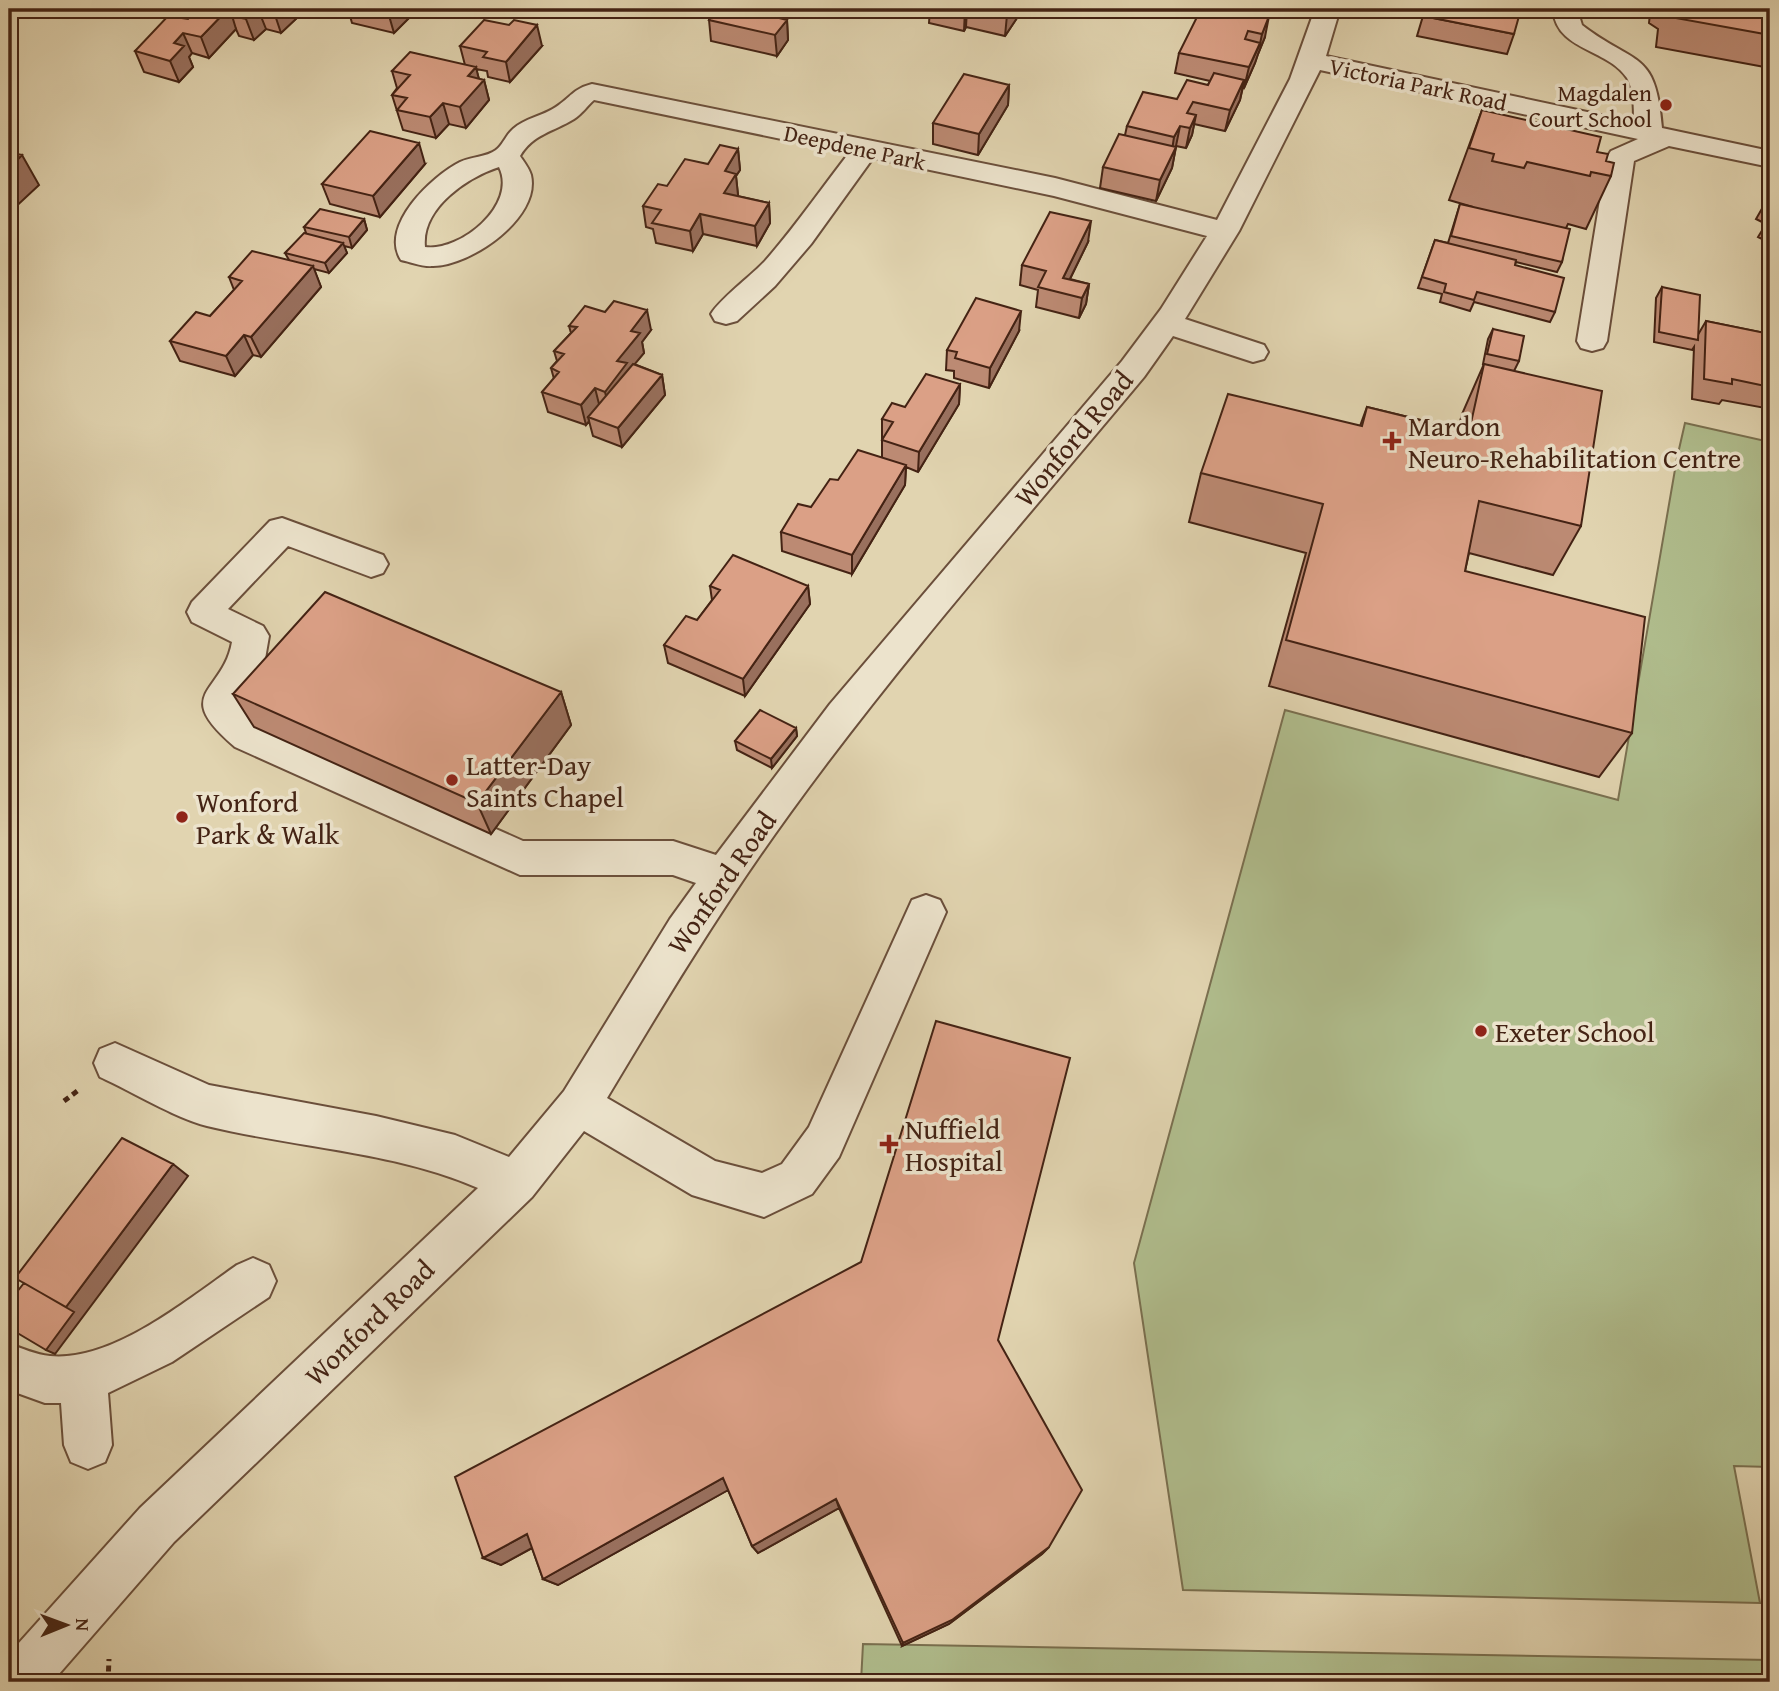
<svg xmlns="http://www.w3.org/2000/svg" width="1779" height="1691" font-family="'Gentium Book Plus',serif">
<rect width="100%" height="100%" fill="#e1d4b0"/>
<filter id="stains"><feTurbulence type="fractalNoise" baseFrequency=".00286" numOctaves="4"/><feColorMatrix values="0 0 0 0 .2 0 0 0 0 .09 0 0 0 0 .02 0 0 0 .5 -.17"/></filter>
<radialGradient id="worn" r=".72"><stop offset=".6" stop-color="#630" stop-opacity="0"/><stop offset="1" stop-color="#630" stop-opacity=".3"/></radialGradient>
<!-- green -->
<path fill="#b0bd8d" stroke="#7a7050" stroke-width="2" d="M1685,423l85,19v1025l-36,-1 26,137 -577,-13 -49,-327 151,-553 333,90 59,-342z
M863,1644l907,16v22h-909z"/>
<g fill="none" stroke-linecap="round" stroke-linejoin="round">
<!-- minor casing -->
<g stroke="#6b4f3b" stroke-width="4">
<path id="minor" d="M302,9h34l-4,5 -9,3 -17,-3z
M1315,9h25l-14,47 308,66c0,-14 0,-32 -7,-44 -20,-30 -71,-27 -74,-69h24l5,16c53,41 74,24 80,103l108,23v16l-101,-21 -35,15 -27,180 -4,7 -11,3 -11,-3 -4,-7 30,-184 4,-6 27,-12 -318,-69 -81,161 -54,88 79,26 4,7 -4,7 -11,3 -80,-26 -29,41c-119,143 -244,284 -354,436 -67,92 -125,188 -183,285l108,63 47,12 20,-9 27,-37 103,-227 14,-5 14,5 6,12 -107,245 -27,37 -48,23 -72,-22 -108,-64 -52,66 -358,345 -122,140h-43v-28l131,-146 338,-320c-85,-37 -181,-40 -271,-62 -34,-9 -74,-34 -107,-49l-6,-14 6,-14 15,-6 94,42 167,31 79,19 54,22 55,-66 106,-172 26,-36 -23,-8h-153l-285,-128c-65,-55 -12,-53 -3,-105l-40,-20 -5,-10 5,-10 78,-81 12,-3 101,37 5,9 -5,9 -12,4 -83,-31 -60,63 35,17 6,10 -4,23 -25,38 2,12 19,16 262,116h150l43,14 114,-151 292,-343 39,-52 46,-73 -153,-40 -181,-38 -62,86 -36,42 -38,35 -11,3 -11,-3 -4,-7c10,-16 39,-37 54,-53 30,-34 56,-72 84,-108l-255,-53c-7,6 -12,14 -20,19 -21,13 -41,15 -54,37 4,6 9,12 11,19 10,43 -61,91 -98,91 -11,1 -22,-4 -32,-6 -22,-34 31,-84 59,-98 10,-5 27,-5 36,-12 7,-5 10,-15 17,-21 12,-11 30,-13 43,-22 15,-10 17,-18 36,-23l463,94 162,42 73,-141zM499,167c19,38 -39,85 -74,80 -4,-39 43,-70 74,-80z
M253,1258l16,7 7,16 -7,16 -97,65 -64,31 4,52 -7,17 -17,7 -17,-7 -7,-17 -3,-42h-16l-36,-13v-46c13,4 27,11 41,12 63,6 138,-57 187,-91z"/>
</g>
<!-- path -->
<path stroke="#442314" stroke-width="5" stroke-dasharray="6 4.5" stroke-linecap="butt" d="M64,1101l16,-12
M108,1682l1,-23"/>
<!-- minor -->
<use href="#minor" fill="#ece3cc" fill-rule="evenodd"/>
</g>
<!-- wall -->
<path fill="#bc8a73" stroke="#442314" stroke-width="2" d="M197,9h100l2,7 -18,17 -15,-4 -12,11 -15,-4 -3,-7 -27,29 -17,-5 -3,4 4,10 -14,15 -35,-10 -9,-21 53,-32z
M348,9h70l-24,24 -42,-10z
M708,9h71l1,9 7,2 1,20 -11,16 -66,-15z
M858,9h38l-5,7z
M930,9h93l-18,27 -39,-9 -2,4 -35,-8z
M1238,9l27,28 -7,17 -3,9 -11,25 -1,-1 -3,13 -15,31 -31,-7 -2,11 -6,13 -10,-2 -4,22 -16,33 -56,-13 3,-21 22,-32 2,-9 81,-41 2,-4 -35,-8 4,-20z
M1652,9h118v59l-114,-21 2,-18 -9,-6 1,-9z
M1423,16l91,18 -7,20 -90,-18z
M460,46h82l-32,36 -22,-5 -1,-6 -11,-2 3,10 5,1 5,20 -23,28 -17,-4 -13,14 -33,-8 -11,-35 5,-7 -5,-17 73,-6z
M1009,85l-1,20 -30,50 -45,-11v-21z
M1482,110l115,42 9,9 5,15 -25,53 -18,-5 -2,4 -4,34 -5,10 -41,-10 -1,3 40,47 -5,10 -76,-20 -4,9 -30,-9 2,-8 -24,-6 17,-48 13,3 12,-39 13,3 -24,-7z
M738,149l2,21 -4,6 2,19 -1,1 32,7 1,20 -13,23 -54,-12 -10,17 -37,-8 -3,-14 -7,-2 -3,-21 24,-20 41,-22z
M425,164l-45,53 -50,-13 -8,-20z
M1770,196v47l-12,-6 8,-13 -10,-5 12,-21z
M364,219l3,11 -15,18 -8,-2 3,7 -18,20 -15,-4 7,18 -60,70 -8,-2 -18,21 -55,-15 -10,-20 40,-25 24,-26 -5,-13 60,-17 -4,-7 21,-20 -2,-6z
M1088,242l-18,37 19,5 -3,20 -7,14 -43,-11 2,-17 -18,-5 2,-20z
M1662,287l37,46 7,-12 64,13v67l-5,7 -43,-8 -3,4 -27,-5 2,-52 -2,3 -38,-8 2,-44z
M569,326l82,4 -9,12 2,11 -10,11 28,11 3,20 -43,52 -29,-11 -4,-15 -3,4 -38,-13 -6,-20 12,-13 -3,-11 6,-7 -3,-10 17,-18z
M1493,329l26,32 -5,10 67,155 -28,49 -84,-22 -4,18 167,162 -33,44 -330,-91 37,-133 -117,-31 12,-49 159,-47 7,-19 91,22 4,-15 22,-50h-1l5,-25z
M1019,331l-30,57 -35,-10v-7l-8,-1 1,-20z
M960,384l-1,20 -41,68 -12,-5 -1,18 -53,89 -70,-23 -1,-19 30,-25 27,-27 44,-22v-39l23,-12z
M710,586h98l2,18 -65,92 -77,-33 -4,-18 33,-25 15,-20z
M561,692l10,33 -80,109 -237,-107 -21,-33z
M796,728l1,8 -25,32 -35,-18 -2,-9z
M998,1340l51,207 -7,7 -93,70 -47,22 -63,-138 -81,45 -6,-7 -24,-56 -170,95 -15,-6 -11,-31 -31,17 -18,-7z"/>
<!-- shaded-wall -->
<path fill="#99705e" stroke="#442314" stroke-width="2" d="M228,9h2l6,20 -27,29 -8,-21z
M258,9l8,20 -12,11 -8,-21z
M277,9h20l2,7 -18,17 -7,-21z
M391,9h27l-24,24 -6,-21z
M772,9h7l1,12 -13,-6z
M891,9h5l-5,7z
M965,9h2l-1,18 -2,4z
M1011,9h12l-18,27 2,-21z
M1269,16l-4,21 -7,17 -3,9 -11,25 5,-21 11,-23 2,-10z
M787,20l1,20 -11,16 -2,-21z
M537,25l5,21 -32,36 -4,-20z
M183,33l9,20 -3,4 4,10 -14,15 -9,-21 4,-18z
M476,67l4,17 4,-4 5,20 -23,28 -6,-21 8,-31z
M1244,80l-4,20 -15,31 5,-21z
M1009,85l-1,20 -30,50 1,-21z
M443,103l6,21 -13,14 -6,-21z
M1196,115l-4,20 -6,13 4,-20z
M1180,126l-4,20 -5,11 3,-20z
M419,143l6,21 -45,53 -7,-21z
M1176,147l-4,21 -16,33 4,-21z
M738,149l2,21 -4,6 2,19 -12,19 -2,-21 1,-22z
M22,155l17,30 -30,28v-45z
M769,203l1,20 -13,23 -2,-20z
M700,214l3,20 -10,17 -3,-20z
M364,219l3,11 -15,18 -3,-11z
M1091,221l-3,21 -25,51v-15z
M343,243l4,10 -18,20 -4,-10z
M313,266l8,21 -60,70 -10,-20z
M1089,284l-3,20 -7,14 3,-20z
M647,310l4,20 -9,12 2,11 -15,18 -19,40 -5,-19 12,-31 14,-30z
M1021,311l-2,20 -30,57 1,-20z
M244,335l9,20 -18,21 -9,-20z
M662,375l3,20 -43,52 -4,-19z
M960,384l-1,20 -41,68 1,-20z
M595,388l5,20 -12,9 1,4 -3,4 -5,-20z
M906,465l-1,20 -53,89v-19z
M808,586l2,18 -65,92 -2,-17z
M561,692l10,33 -80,109 -14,-31z
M796,728l1,8 -25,32 -1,-9z
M173,1164l15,12 -133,178 -9,-4 20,-43z
M723,1478l7,11 -172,96 -15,-6z
M836,1499l3,9 -81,45 -6,-7z
M527,1534l16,8 -42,23 -18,-7z
M1049,1547l-7,7 -93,70 -47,22 1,-3z"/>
<!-- building -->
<path fill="#dba086" stroke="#442314" stroke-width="2" d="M197,9h31l-27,28 -18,-4 -9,10 10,3 -14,15 -35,-10 33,-35 20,3z
M239,9h19l-12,10 -15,-3z
M261,9h16l-3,3z
M373,9h18l-3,3z
M717,9h55l-5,6 20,5 -12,15 -66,-15z
M977,9h34l-4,6z
M1201,9h37l31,7 -7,18 -14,-3 -3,8 15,4 -11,24 -70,-14z
M1427,9h94l-7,25 -91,-18z
M1671,9h99v26l-100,-18z
M484,20l25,5 5,-5 23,5 -31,37 -23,-5 4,-5 -27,-6z
M410,52l66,15 -8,9 16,4 -24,27 -17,-4 -13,14 -33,-7 10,-12 -15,-3 18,-20 -18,-4z
M1214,73l30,7 -14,30 -37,-8 -6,11 9,2 -6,13 -10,-2 -6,11 -47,-11 16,-34 34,7 10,-19 21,5z
M964,74l45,11 -30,49 -46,-11z
M1482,110l119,27 -4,15 11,2 -2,7 8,2 -3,13 -20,-4 -1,4 -63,-14 -3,6 -32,-7 2,-7 -25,-6z
M370,131l49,12 -46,53 -51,-12z
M1119,134l57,13 -16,33 -57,-13z
M720,145l18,4 -13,22 11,3 -12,19 45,10 -14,23 -55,-12 -10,17 -38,-8 9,-13 -18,-4 15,-22 9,2 18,-27 23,5z
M9,152l13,3 -13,13z
M1460,204l110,25 -8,33 -111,-26z
M320,209l44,10 -15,18 -45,-10z
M1050,212l41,9 -28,57 26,6 -7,14 -44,-11 8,-16 -24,-6z
M304,233l39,10 -18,20 -40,-10z
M1435,240l81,20 -1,5 49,13 -9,34 -78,-20 -3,8 -30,-8 2,-8 -24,-7z
M252,251l61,15 -62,71 -7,-2 -18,21 -56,-15 26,-29 14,4 32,-35 -13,-4z
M1662,287l38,8 -2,45 -39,-8z
M976,298l45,13 -31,57 -35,-10 2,-6 -10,-2z
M614,301l33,9 -16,21 9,2 -23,28 10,2 -22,29 -10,-4 -14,17 -39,-13 17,-20 -8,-4 13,-14 -10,-3 23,-24 -8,-1 16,-20 20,6z
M1706,321l64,13v53l-38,-8v5l-28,-5z
M1493,329l31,7 -5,25 -32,-7z
M633,364l29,11 -44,53 -30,-11z
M1484,364l118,27 -21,135 -102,-25 -14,70 180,46 -13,116 -346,-93 37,-136 -122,-31 27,-79 134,32 5,-19 102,25z
M926,374l34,10 -41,68 -37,-12 11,-18 -11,-3 10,-16 13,4z
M858,450l48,15 -54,90 -71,-23 17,-28 13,3 19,-28 8,1z
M733,555l75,31 -65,93 -79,-34 22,-29 11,4 23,-30 -10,-4z
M325,592l236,100 -84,111 -244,-109z
M760,710l36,18 -25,31 -36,-18z
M936,1021l134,37 -72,282 84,150 -33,57 -97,73 -49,23 -67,-144 -84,47 -29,-68 -180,101 -16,-45 -44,24 -28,-81 406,-215z
M122,1138l51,26 -107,143 -51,-29z
M24,1283l50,29 -28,38 -37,-22v-26z
M173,1677l71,5h-73z"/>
<!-- markers -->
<g fill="#8f2418" stroke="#ece3cc" stroke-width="2.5">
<circle cx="1666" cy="105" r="7"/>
<path d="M1388.5 430.5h7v7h7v7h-7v7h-7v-7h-7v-7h7z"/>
<circle cx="452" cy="780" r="7"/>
<circle cx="182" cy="817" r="7"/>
<circle cx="1481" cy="1031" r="7"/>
<path d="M885.5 1133.5h7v7h7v7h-7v7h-7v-7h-7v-7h7z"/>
</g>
<g text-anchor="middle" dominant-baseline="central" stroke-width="7" stroke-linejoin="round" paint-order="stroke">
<!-- far-street labels -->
<g font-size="23" fill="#442314" stroke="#ece3cc">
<text transform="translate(1418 84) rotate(12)">Victoria Park Road</text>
<text transform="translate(855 147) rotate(12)">Deepdene Park</text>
</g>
<!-- far-poi labels -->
<g font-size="23" fill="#442314" stroke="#ece3cc" text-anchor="end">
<text x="1652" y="92">Magdalen<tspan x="1652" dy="26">Court School</tspan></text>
</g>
<!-- poi labels -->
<g font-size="28" fill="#442314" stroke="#ece3cc" text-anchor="start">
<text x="1408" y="425">Mardon<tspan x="1408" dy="32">Neuro-Rehabilitation Centre</tspan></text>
<text x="466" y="764">Latter-Day<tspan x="466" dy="32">Saints Chapel</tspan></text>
<text x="196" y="801">Wonford<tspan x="196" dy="32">Park &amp; Walk</tspan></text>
<text x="1495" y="1031">Exeter School</text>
<text x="905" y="1128">Nuffield<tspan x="905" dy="32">Hospital</tspan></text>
</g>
<!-- street labels -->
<g font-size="28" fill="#442314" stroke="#ece3cc">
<text transform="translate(1073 438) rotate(-50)">Wonford Road</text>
<text transform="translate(721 882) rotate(-55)">Wonford Road</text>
<text transform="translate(369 1322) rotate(-44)">Wonford Road</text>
</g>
</g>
<!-- margin -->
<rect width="1779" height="1691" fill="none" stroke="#e1d4b0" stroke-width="35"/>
<rect x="10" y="10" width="1758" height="1670" fill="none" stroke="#442314" stroke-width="3.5"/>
<rect x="18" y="18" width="1744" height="1656" fill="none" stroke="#442314" stroke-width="2"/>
<!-- north arrow -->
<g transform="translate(66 1625) rotate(89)" stroke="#ece3cc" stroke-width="5" paint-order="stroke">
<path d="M0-5L12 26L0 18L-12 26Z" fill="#442314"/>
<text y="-10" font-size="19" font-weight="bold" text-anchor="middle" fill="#442314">N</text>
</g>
<rect width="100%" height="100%" filter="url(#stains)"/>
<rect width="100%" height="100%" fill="url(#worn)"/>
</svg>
